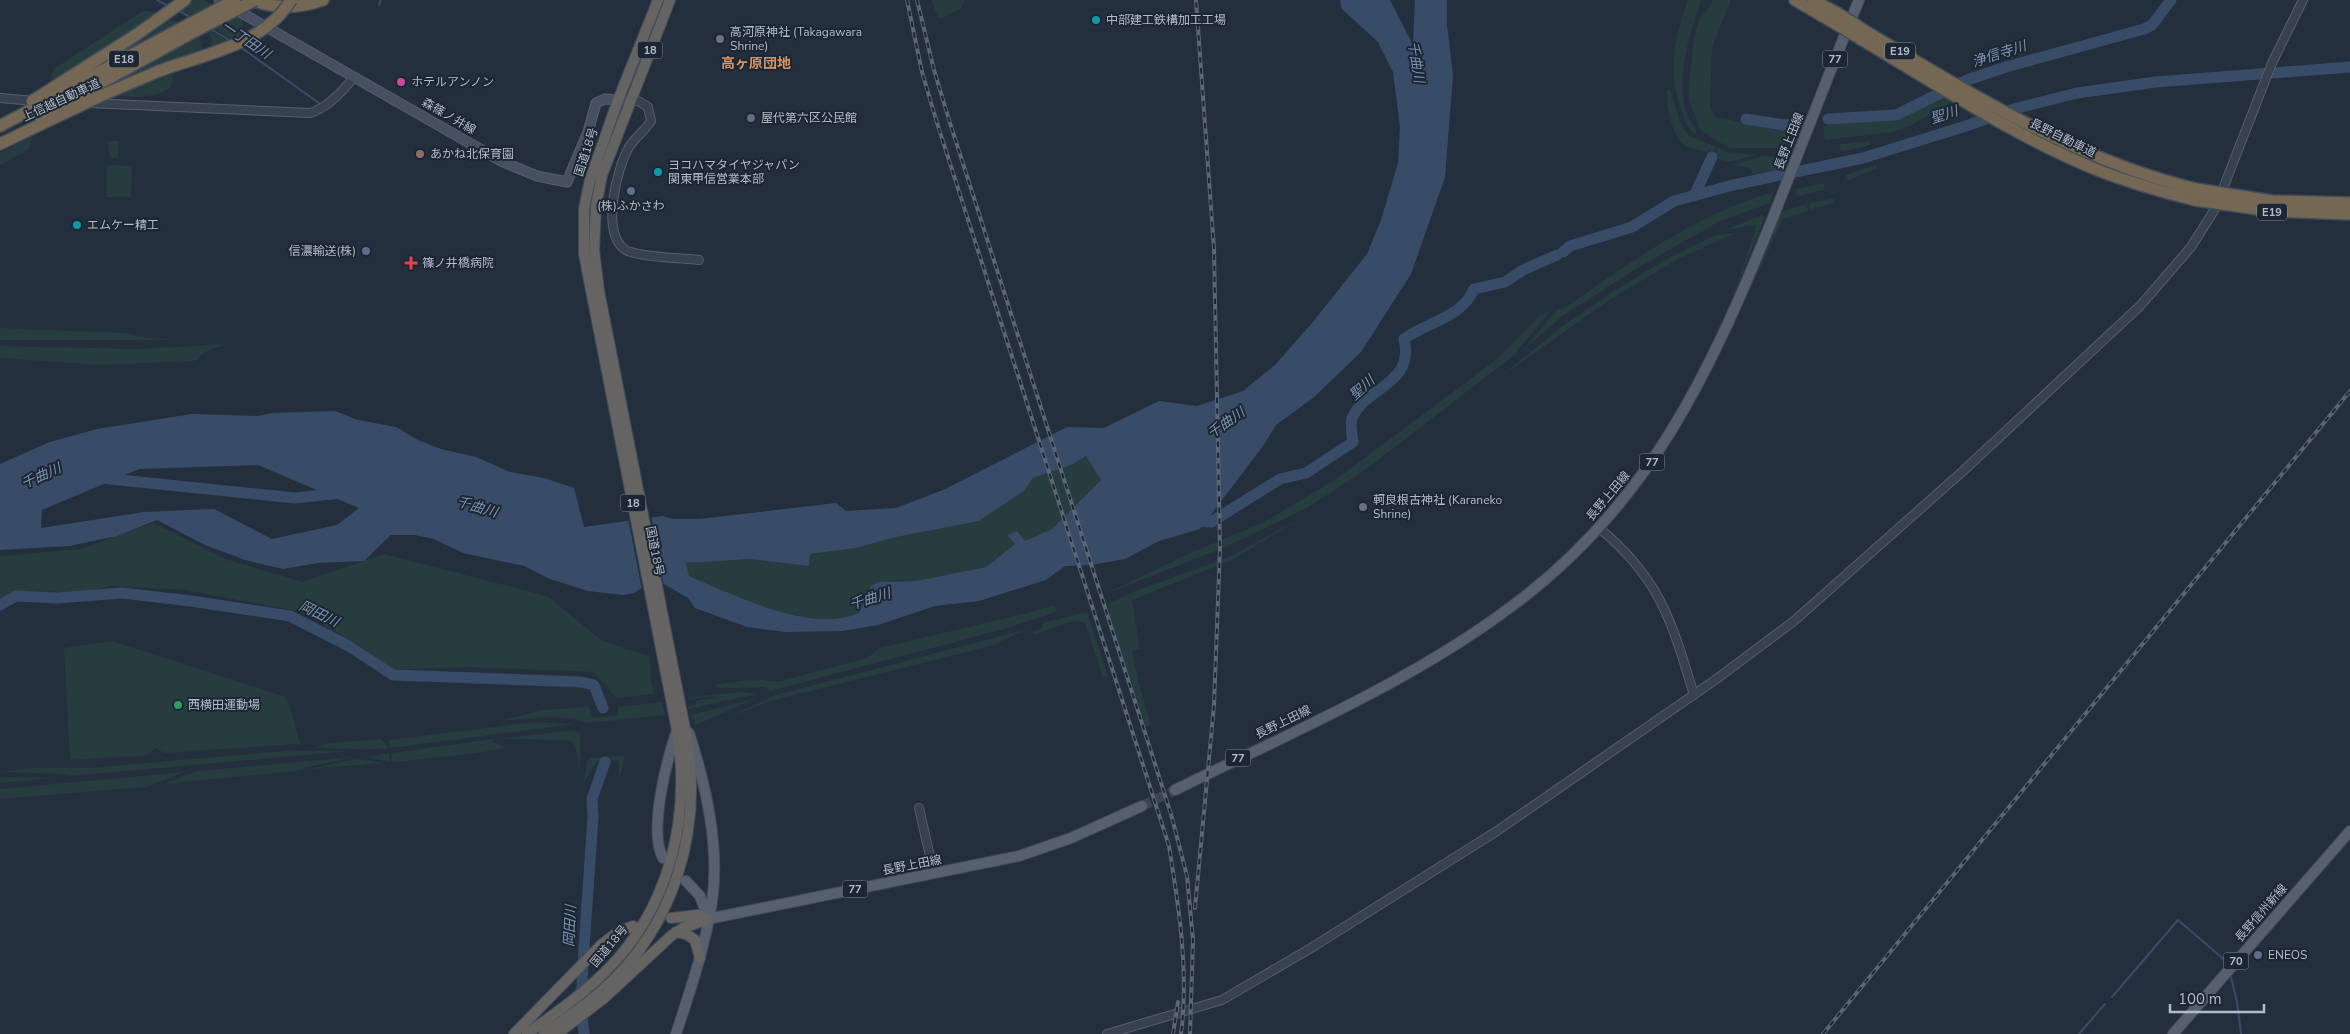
<svg xmlns="http://www.w3.org/2000/svg" width="2350" height="1034" font-family="'Nunito Sans','Noto Sans JP',sans-serif">
<rect width="100%" height="100%" fill="#242f3e"/>
<!-- green -->
<path fill="#263c3f" d="M190,0h14l9,5 -21,11 -13,-6z
M931,0h34l-5,9 -21,10z
M1688,0h13c-11,34 -25,75 -15,111 3,8 10,18 11,24 -11,-7 -14,-17 -17,-29 -12,-41 -6,-66 8,-106z
M1713,0h18l-19,47 -2,60 5,10 62,13 24,-2 -7,17 -6,3h-58l-30,-18 -12,-34 6,-58 5,-19 11,-13z
M143,11l16,1 -43,30 -63,39 -3,-3 5,-10z
M236,16l6,3 2,15 -12,5 -19,-11z
M167,19l14,4 -68,35 -2,-2z
M209,30l19,11 -18,7 1,-9z
M199,35l3,15 -98,39z
M174,73c-1,3 -1,8 -2,11 -6,15 -44,13 -57,12z
M1667,89l3,1 11,34 8,12 27,11 -3,6 -4,-3 -1,2c-6,-2 -14,-3 -20,-5 -16,-7 -22,-41 -21,-58z
M1945,94l11,6 -47,26 -16,6 -68,8 -2,-13 5,-1 -1,-4 75,-5z
M33,135l-5,15 -28,15v-12z
M119,141l-1,17h-8l-2,-15 3,-2z
M1871,141l-1,4 -29,7 -2,-8z
M1718,148l9,4 30,3 -30,7 -10,-4 2,-3 -3,-1z
M1764,156l25,1 -7,13 -30,4 -1,-6 -19,-3z
M111,165l21,1 -1,31h-24v-30z
M1876,165l1,3 -30,13 -2,-6z
M1824,183v7l-27,6 -1,-7z
M1773,192l-3,11 -50,18 -81,46 -78,50 -39,34 36,-42h5c65,-45 133,-95 210,-117z
M1835,198l-2,6 -19,4 -4,2v-7z
M1806,204l2,7 -25,8 -40,86 38,-93z
M1762,215l3,2 -33,82 23,-68v-6l-33,6z
M1736,233l-58,26 -67,40 -112,79 62,-51 50,-34 54,-33 50,-25z
M1551,311l-38,45 -144,111 -62,41 -79,38 -125,49 83,-40 78,-33 74,-44 159,-119 44,-44z
M0,328l127,5 8,3 36,4h-171z
M227,344c-11,4 -24,6 -30,16l-5,1 -92,4 -100,-7v-12l137,3z
M1086,456l15,24 -49,49 -27,12 -18,-6 8,9 -29,23 -70,14 -20,-1 -26,7 -11,26c-49,21 -125,-18 -171,-38l-2,-12 64,-4 59,7 1,-12 46,-6 40,-11 82,-16 46,-30 9,-13 38,-13z
M1303,517l-71,43 -100,40 8,49 -8,2 7,33 12,41 -5,2 -35,-104 -3,-19 30,-14 89,-32z
M153,523l72,36 77,23 82,-28 163,42 54,44 49,17 1,25 3,12 -38,4 -22,-26 -130,-5 -70,3 -36,-26 -60,-33 -113,-21 -74,-4 -17,4 -28,2 -49,-1 -17,8v-43l81,-7z
M1055,605l1,7 -52,17 -234,62 -5,-4 -45,1 -6,-3c21,-3 43,-8 63,-3l90,-24 13,-10 148,-35z
M1087,612l21,65h-5l-18,-54c-14,-5 -36,6 -49,12l-5,-2 10,-4 2,-6z
M1028,629l-37,17 -217,54 -44,16 46,-21z
M112,641l174,56 6,16 8,31 -135,9 -9,-5 -7,6 -6,2 -73,4 -6,-112z
M741,692l16,2 -69,15 1,-3 7,-1v-4l28,-5 -36,3v-2z
M754,699l-58,26 -5,-10z
M662,702l3,13 -77,8c-20,-10 -65,-4 -88,-2l43,-11 46,-3 4,11 24,-3 1,-8z
M535,722l40,2 -185,24 -1,-8z
M574,730l6,4v37l-5,-26 -7,-5 -68,-1z
M381,739l8,9c-24,3 -50,1 -75,-1 22,-7 44,-5 67,-8z
M494,739l-2,3 14,6c-36,7 -72,9 -108,14l-6,-1 -1,-8z
M284,751h67l-281,25 -10,-2 -60,-2 33,-4h57z
M389,753l1,9 -24,-5z
M621,756l4,1 -6,22v-19l-22,1 -13,22 3,-22 4,-3z
M353,757l-46,10 -10,4 -134,13 34,-13z
M357,759l28,4 -77,6z
M185,772l-39,15 -146,12v-10z
M0,777l54,1 -54,5z"/>
<!-- water -->
<path fill="#394c67" fill-rule="evenodd" d="M1340,0h50l23,45 2,-45h32v25l6,50 -8,102 -34,97 -50,78 -48,46 -37,27 -13,21 -63,83 -41,12 -34,18 -34,6 -26,1 -19,14 -67,21 -44,5 -57,19 -35,6 -58,1 -38,-5 -52,-19 -7,-10 -33,-19 -21,14 -11,2 -35,-4 -38,-12 -26,-13 -61,-13 -29,-14 -19,-4h-24l-27,26 -46,2 -35,6 -38,-9 -40,-15 -48,-25 -40,16 -48,10 -69,4v-86l50,-22 47,-13 95,-15 66,2 15,-3 62,-2 23,9 38,7 22,13 23,9 35,8 34,15 34,6 30,10 10,39 79,-11 10,3h26l137,-16 10,8 50,-3 47,-18 124,-63 37,1 55,-27 38,5 46,-15 32,-26 37,-42 55,-69 14,-34 17,-57 2,-36 -7,-55 -15,-30 -37,-34zM1086,456l15,24 -49,49 -27,12 -8,-10 -10,4 8,9 -29,23 -70,14 -38,1 -8,5 -11,26c-49,21 -124,-18 -170,-37l-3,-13 64,-4 59,7 1,-12 46,-6 40,-11 83,-16 45,-30 9,-13 38,-13zM258,465l101,43 -22,17 -65,14 -58,-30 -70,3 -103,16 1,-18 97,-41z"/>
<!-- pier -->
<path fill="#242f3e" d="M651,515l13,72 -9,-6 -13,9 -14,-72z"/>
<g fill="none" stroke-linecap="round" stroke-linejoin="round">
<!-- stream -->
<path stroke="#394c67" stroke-width="2" d="M157,0l11,6
M379,5l2,-5
M179,11l13,7
M209,28l22,13
M239,46l80,57
M2231,977l6,25 4,32
M2112,997l66,-77 49,42
M2079,1034l26,-30"/>
<!-- river -->
<path stroke="#394c67" stroke-width="11" d="M1746,119l38,6 15,-2
M1828,119l68,-4 71,-35 39,-13 138,-38 8,-4 19,-25
M1694,196l18,-39
M1563,252l7,-6 62,-19 42,-26 59,-16 130,-27 103,-32 48,-17 63,-16 79,-11 194,-15
M100,478l195,20 47,-5
M1191,521l20,1 69,-43 26,-6 47,-31c-1,-7 -3,-18 -1,-24 14,-32 63,-33 52,-79 23,-17 58,-21 70,-50l31,-7 18,-12 34,-15
M0,605l16,-9 41,2 65,-5 69,8 99,15 59,30 44,29 188,7 13,3 9,23
M584,1034l-3,-28 2,-43 10,-146 -1,-18 13,-37"/>
<!-- primary-tunnel -->
<path stroke="#3a4453" stroke-width="10" stroke-dasharray="10 5" stroke-linecap="butt" d="M1142,806l33,-16"/>
<!-- tertiary casing -->
<g stroke="#565f6c" stroke-width="10">
<path id="tertiary" d="M0,98l35,3
M631,101h7l10,6 3,14c-6,10 -16,16 -22,26 -12,21 -28,83 -5,102 10,8 59,9 75,11
M89,103l221,10c17,-5 33,-22 44,-36
M1599,528c61,50 73,94 95,167
M919,808l15,66
M1107,1034l115,-34 89,-52 186,-117 218,-151 79,-59 169,-150 177,-165 51,-59 24,-38 57,-146 31,-63"/>
</g>
<!-- secondary casing -->
<g stroke="#565f6c" stroke-width="11">
<path id="secondary" d="M219,0l282,161 36,15 30,6 21,-50 8,-29 9,-4 26,2"/>
</g>
<!-- primary casing -->
<g stroke="#414a57" stroke-width="12">
<path id="primary" d="M1175,790c113,-56 236,-108 337,-184 137,-101 198,-233 260,-386 29,-73 57,-147 87,-220
M663,858c-15,-26 4,-99 14,-128
M686,881l14,15 8,22
M708,919l311,-63 52,-18 71,-32
M676,1034c14,-43 29,-87 36,-132 8,-55 -6,-117 -23,-169
M2173,1034l177,-203"/>
</g>
<!-- trunk casing -->
<g stroke="#434c59" stroke-width="12">
<path id="trunk" d="M671,918l27,-3 10,4
M676,932l10,2 9,6 5,18
M514,1034l87,-89 17,-13 15,-6
M527,1034c27,-20 54,-38 78,-62 65,-64 86,-154 72,-242l-93,-476v-45l6,-29 28,-80 40,-100
M544,1034c21,-15 43,-29 61,-46 70,-64 97,-157 82,-249l-88,-448 -5,-41 2,-44 6,-31 68,-175
M557,1034l46,-35 68,-63 12,-8 25,-9"/>
</g>
<!-- motorway casing -->
<g stroke="#434c59" stroke-width="14">
<path id="motorway" d="M252,0c23,9 48,8 71,0
M1795,0l36,21
M1813,0l24,13
M1865,31c107,63 210,129 331,158
M1861,39c78,47 155,98 239,132 31,12 63,21 95,29
M59,84l77,-49 49,-35
M99,84l89,-49
M67,89l113,-60
M107,93l52,-22
M0,126l19,-10
M0,144l31,-15"/>
</g>
<!-- tertiary -->
<use href="#tertiary" stroke="#38414e" stroke-width="8"/>
<!-- secondary -->
<use href="#secondary" stroke="#465061" stroke-width="9"/>
<!-- primary -->
<use href="#primary" stroke="#56606e" stroke-width="10"/>
<!-- trunk -->
<use href="#trunk" stroke="#656462" stroke-width="10"/>
<!-- motorway -->
<use href="#motorway" stroke="#746855" stroke-width="11"/>
<!-- rail casing -->
<g stroke="#5a6575" stroke-width="4">
<path id="rail" d="M907,0l15,72 16,54 231,720c10,62 20,125 12,188
M917,0l17,70 16,53 221,691 16,62 6,64 -3,94
M1195,908l19,-203 6,-157 -6,-299 -18,-249
M1173,1034l5,-32
M1823,1034l527,-643"/>
</g>
<!-- rail -->
<use href="#rail" stroke="#1d2633" stroke-width="2" stroke-dasharray="5.5" stroke-linecap="butt"/>
<!-- motorway-bridge casing -->
<g stroke="#434c59" stroke-width="14" stroke-linecap="butt">
<path id="motorway-bridge" d="M1837,13l28,18
M1831,21l30,18
M180,29l55,-29
M188,35l67,-35
M159,71c45,-17 105,-26 132,-71
M32,101l27,-17
M19,116l48,-27
M40,117l59,-33
M31,129l76,-36
M2196,189l76,12 78,2
M2195,200l76,11 79,3"/>
</g>
<!-- motorway-bridge -->
<use href="#motorway-bridge" stroke="#746855" stroke-width="11"/>
</g>
<!-- markers -->
<g fill="#0f9aa8" stroke="#1d2633" stroke-width="2">
<circle cx="1096" cy="20" r="5"/>
<circle cx="658" cy="172" r="5"/>
<circle cx="77" cy="225" r="5"/>
</g>
<g fill="#6b7280" stroke="#1d2633" stroke-width="2">
<circle cx="720" cy="39" r="5"/>
<circle cx="1363" cy="507" r="5"/>
</g>
<circle fill="#d1479c" stroke="#1d2633" stroke-width="2" cx="401" cy="82" r="5"/>
<g fill="#5c6f8a" stroke="#1d2633" stroke-width="2">
<circle cx="751" cy="118" r="5"/>
<circle cx="631" cy="191" r="5"/>
<circle cx="366" cy="251" r="5"/>
<circle cx="2258" cy="955" r="5"/>
</g>
<circle fill="#8d6e63" stroke="#1d2633" stroke-width="2" cx="420" cy="154" r="5"/>
<path fill="#e0444e" stroke="#1d2633" stroke-width="2" d="M408.5 255.5h5v5h5v5h-5v5h-5v-5h-5v-5h5z"/>
<circle fill="#2e9e5b" stroke="#1d2633" stroke-width="2" cx="178" cy="705" r="5"/>
<g text-anchor="middle" dominant-baseline="central" stroke-width="4" stroke-linejoin="round" paint-order="stroke">
<!-- shield labels -->
<g fill="#1d2633" stroke="#878f9c" stroke-width="1">
<rect x="637.5" y="41.5" width="25" height="17" rx="4"/>
<rect x="1885" y="42.5" width="30" height="17" rx="4"/>
<rect x="109" y="50.5" width="30" height="17" rx="4"/>
<rect x="1822.5" y="50.5" width="25" height="17" rx="4"/>
<rect x="2257" y="203.5" width="30" height="17" rx="4"/>
<rect x="1639.5" y="453.5" width="25" height="17" rx="4"/>
<rect x="620.5" y="494.5" width="25" height="17" rx="4"/>
<rect x="1225.5" y="749.5" width="25" height="17" rx="4"/>
<rect x="842.5" y="880.5" width="25" height="17" rx="4"/>
<rect x="2223.5" y="952.5" width="25" height="17" rx="4"/>
</g>
<g font-size="11" font-weight="bold" fill="#b4bcc9">
<text x="650" y="50">18</text>
<text x="1900" y="51">E19</text>
<text x="124" y="59">E18</text>
<text x="1835" y="59">77</text>
<text x="2272" y="212">E19</text>
<text x="1652" y="462">77</text>
<text x="633" y="503">18</text>
<text x="1238" y="758">77</text>
<text x="855" y="889">77</text>
<text x="2236" y="961">70</text>
</g>
<!-- poi labels -->
<g font-size="12" fill="#b4bcc9" stroke="#1d2633" text-anchor="start">
<text x="1106" y="20">中部建工鉄構加工工場</text>
<text x="730" y="32">高河原神社 (Takagawara<tspan x="730" dy="14">Shrine)</tspan></text>
<text x="411" y="82">ホテルアンノン</text>
<text x="761" y="118">屋代第六区公民館</text>
<text x="430" y="154">あかね北保育園</text>
<text x="668" y="165">ヨコハマタイヤジャパン<tspan x="668" dy="14">関東甲信営業本部</tspan></text>
<text x="631" y="206" text-anchor="middle">(株)ふかさわ</text>
<text x="87" y="225">エムケー精工</text>
<text x="356" y="251" text-anchor="end">信濃輸送(株)</text>
<text x="422" y="263">篠ノ井橋病院</text>
<text x="1373" y="500">軻良根古神社 (Karaneko<tspan x="1373" dy="14">Shrine)</tspan></text>
<text x="188" y="705">西横田運動場</text>
<text x="2268" y="955">ENEOS</text>
</g>
<!-- street labels -->
<g font-size="12" fill="#b4bcc9" stroke="#1d2633">
<text transform="translate(61 100) rotate(-25)">上信越自動車道</text>
<text transform="translate(449 116) rotate(30)">森篠ノ井線</text>
<text transform="translate(2063 138) rotate(26)">長野自動車道</text>
<text transform="translate(1789 141) rotate(-69)">長野上田線</text>
<text transform="translate(586 152) rotate(-72)">国道18号</text>
<text transform="translate(1608 496) rotate(-50)">長野上田線</text>
<text transform="translate(655 551) rotate(79)">国道18号</text>
<text transform="translate(1283 722) rotate(-26)">長野上田線</text>
<text transform="translate(912 865) rotate(-11)">長野上田線</text>
<text transform="translate(2261 913) rotate(-49)">長野信州新線</text>
<text transform="translate(609 946) rotate(-50)">国道18号</text>
</g>
<!-- water labels -->
<g font-size="14" font-style="italic" fill="#7c92b1" stroke="#1d2633">
<text transform="translate(246 40) rotate(34)">一丁田川</text>
<text transform="translate(1999 54) rotate(-18)">浄信寺川</text>
<text transform="translate(1416 62) rotate(81)">千曲川</text>
<text transform="translate(1944 115) rotate(-18)">聖川</text>
<text transform="translate(1362 388) rotate(-42)">聖川</text>
<text transform="translate(1226 423) rotate(-35)">千曲川</text>
<text transform="translate(41 476) rotate(-24)">千曲川</text>
<text transform="translate(477 507) rotate(16)">千曲川</text>
<text transform="translate(870 599) rotate(-17)">千曲川</text>
<text transform="translate(319 614) rotate(26)">岡田川</text>
<text transform="translate(570 926) rotate(-87)">岡田川</text>
</g>
<!-- neighbourhood labels -->
<g font-size="14" font-weight="bold" fill="#d59563" stroke="#1d2633">
<text x="756" y="63">高ヶ原団地</text>
</g>
</g>
<!-- scale -->
<path d="M2170 1004v8h94v-8" fill="none" stroke="#b4bcc9" stroke-width="2.5"/>
<text x="2178" y="1004" font-size="15" fill="#b4bcc9" stroke="#1d2633" stroke-width="4" paint-order="stroke">100 m</text>
</svg>
